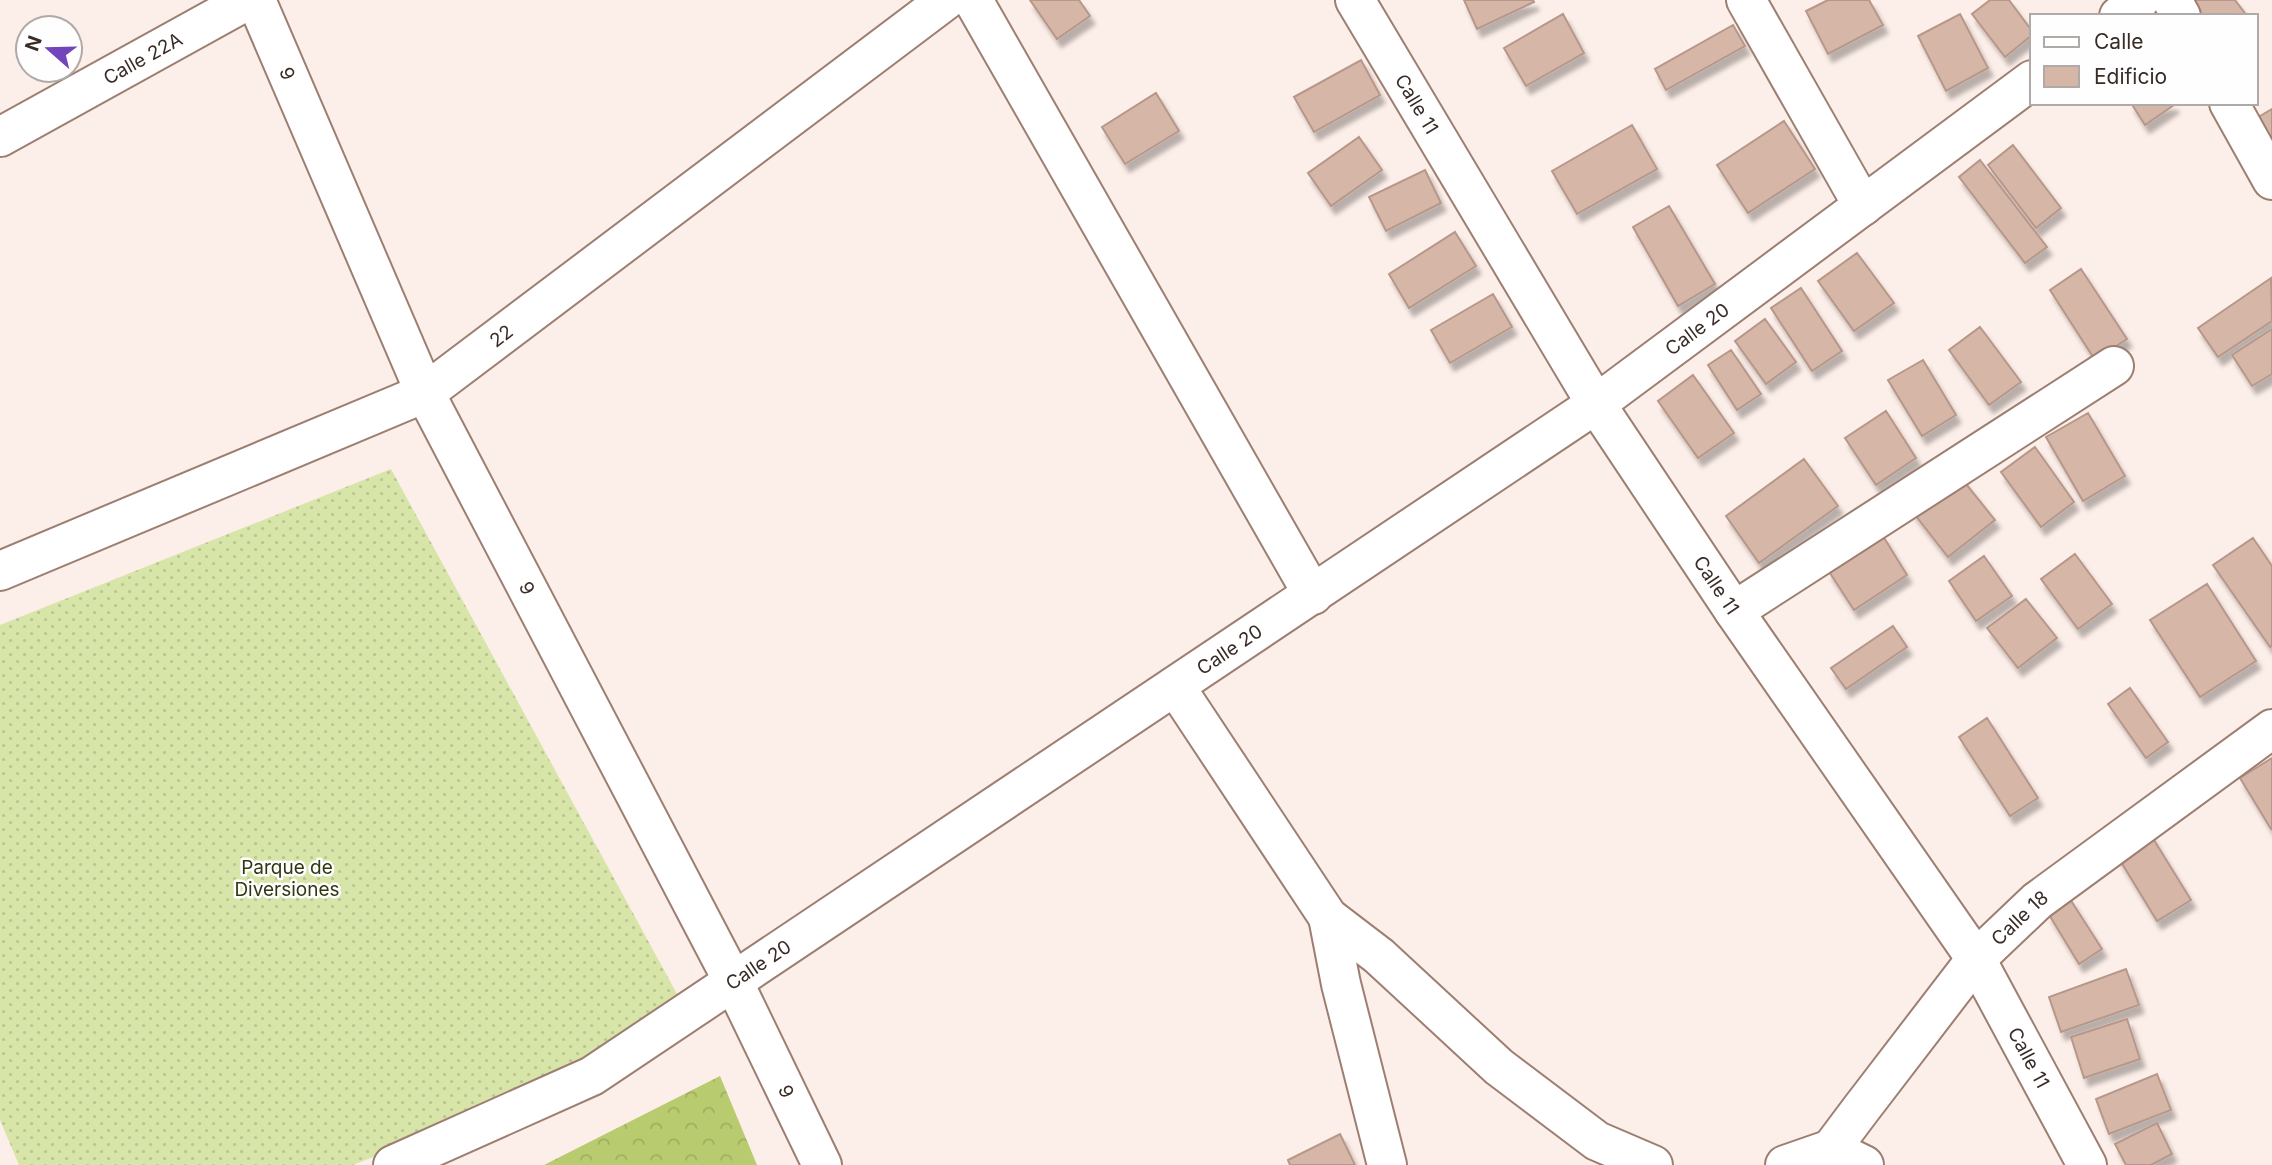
<svg xmlns="http://www.w3.org/2000/svg" width="2272" height="1165" font-family="Inter,sans-serif">
<defs>
<pattern id="grass-dots" width="8" height="8" patternUnits="userSpaceOnUse" patternTransform="scale(1.75)"><rect width="8" height="8" fill="#d8e5a9"/><path d="M2 2h.1M6 6h.1" fill="none" stroke="#bac591" stroke-width="1.8" stroke-linecap="round"/></pattern>
<pattern id="forest-crowns" width="20" height="18" patternUnits="userSpaceOnUse" patternTransform="scale(1.75)"><rect width="20" height="18" fill="#b9cb6f"/><path d="M2 6a3 3 0 1 1 6 0M12 15a3 3 0 1 1 6 0" fill="none" stroke="#a0ae60"/></pattern>
<filter id="shadow"><feDropShadow dx="4.5" dy="8" stdDeviation="2" flood-color="#0004"/></filter>
</defs>
<rect width="100%" height="100%" fill="#fceee8"/>
<!-- grass -->
<path fill="url(#grass-dots)" d="M391,469l304,558 -342,138h-334l-19,-45v-495z"/>
<!-- forest -->
<path fill="url(#forest-crowns)" d="M720,1076l37,89h-213z"/>
<!-- building -->
<path fill="#d6b6a7" stroke="#b69789" stroke-width="2" filter="url(#shadow)" d="M1030,0h49l11,16 -33,23z
M1464,0h69l1,2 -57,27z
M1828,0h41l14,25 -55,29 -22,-43z
M1990,0h19l23,31v4l-27,22 -33,-43z
M2185,0h50l12,16h-51z
M1563,14l21,39 -58,33 -22,-38z
M1960,14l28,54 -42,23 -28,-55z
M1733,25l12,21 -79,44 -11,-21z
M1361,60l19,35 -66,37 -20,-35z
M1156,93l23,38 -54,33 -23,-37z
M2131,103h42l1,2 -29,20z
M2272,109v37l-17,-27z
M1784,121l31,48 -67,44 -31,-48z
M1632,125l25,44 -80,45 -25,-43z
M1359,137l23,33 -51,36 -23,-33z
M2013,145l48,63 -25,20 -48,-63z
M1980,160l67,87 -22,16 -66,-86z
M1425,170l16,33 -55,28 -17,-34z
M1669,206l46,78 -37,22 -45,-79z
M1455,232l21,34 -67,42 -20,-34z
M1857,253l37,50 -40,28 -36,-50z
M2081,269l46,70 -32,21 -45,-70z
M2271,278l1,43 -54,36 -20,-29z
M1801,288l41,63 -30,20 -41,-63z
M1493,294l19,33 -62,36 -19,-33z
M1765,319l31,43 -30,22 -31,-43z
M1980,327l41,55 -32,23 -40,-55z
M2272,329v45l-20,12 -20,-31z
M1731,350l30,44 -24,16 -29,-45z
M1923,360l33,55 -34,21 -34,-56z
M1693,375l41,58 -36,25 -40,-57z
M1886,411l30,47 -40,27 -31,-47z
M2088,413l37,63 -42,25 -37,-64z
M2035,447l39,55 -33,25 -40,-55z
M1804,459l34,47 -79,57 -33,-47z
M1958,474l37,46 -47,37 -36,-46z
M1883,536l24,39 -53,35 -26,-40z
M2253,538l19,28v80l-2,1 -57,-82z
M2075,554l37,50 -34,25 -37,-50z
M1984,556l28,40 -36,25 -27,-40z
M2207,584l49,77 -56,36 -50,-77z
M2026,599l31,39 -39,30 -31,-40z
M1893,626l14,21 -61,42 -15,-21z
M2130,688l38,54 -22,16 -38,-54z
M1987,718l51,80 -28,18 -51,-79z
M2272,758v71h-1l-31,-51z
M2149,832l42,68 -34,21 -42,-69z
M2070,899l32,50 -23,15 -31,-51z
M2126,969l13,36 -78,27 -12,-35z
M2127,1019l13,40 -56,19 -13,-41z
M2157,1074l14,36 -62,24 -13,-35z
M2157,1123l15,31 -21,11h-25l-11,-21z
M1340,1134l15,31h-65l-2,-5z"/>
<g fill="none" stroke-linecap="round" stroke-linejoin="round">
<!-- minor casing -->
<g stroke="#9d7e71" stroke-width="42">
<g id="minor">
<path id="s1" d="M256,0l169,393 308,588 89,184"/>
<path d="M973,0l340,595"/>
<path id="s2" d="M1355,0l241,404 138,207 242,348 111,206"/>
<path d="M1746,0l117,206"/>
<path d="M2172,0l9,16"/>
<path d="M2119,16l21,-16"/>
<path d="M2229,103l43,77"/>
<path id="s3" d="M0,137l248,-137"/>
<path id="s4" d="M0,571l425,-178 521,-393"/>
<path d="M1734,611l380,-245"/>
<path d="M1175,686l153,231 51,39 120,111 98,74 56,24"/>
<path d="M1328,917l13,67 46,181"/>
<path id="s5" d="M393,1165l199,-89 1004,-672 436,-324"/>
<path d="M1785,1165l46,-16 33,16"/>
<path id="s6" d="M1823,1165l8,-16 30,-40 115,-150 61,-58 235,-172"/>
</g>
</g>
<!-- minor -->
<use href="#minor" stroke="#fff" stroke-width="38"/>
</g>
<g text-anchor="middle" dominant-baseline="central" stroke-width="5" stroke-linejoin="round" paint-order="stroke">
<!-- street labels -->
<g font-size="19" fill="#392c27" stroke="#fefefe">
<text stroke="none"><textPath href="#s3" startOffset="163">Calle 22A</textPath></text>
<text stroke="none"><textPath href="#s1" startOffset="80">9</textPath></text>
<text stroke="none"><textPath href="#s2" startOffset="121">Calle 11</textPath></text>
<text stroke="none"><textPath href="#s5" startOffset="1552">Calle 20</textPath></text>
<text stroke="none"><textPath href="#s4" startOffset="556">22</textPath></text>
<text stroke="none"><textPath href="#s2" startOffset="688">Calle 11</textPath></text>
<text stroke="none"><textPath href="#s1" startOffset="648">9</textPath></text>
<text stroke="none"><textPath href="#s5" startOffset="985">Calle 20</textPath></text>
<text stroke="none"><textPath href="#s6" startOffset="317">Calle 18</textPath></text>
<text stroke="none"><textPath href="#s5" startOffset="418">Calle 20</textPath></text>
<text stroke="none"><textPath href="#s2" startOffset="1255">Calle 11</textPath></text>
<text stroke="none"><textPath href="#s1" startOffset="1214">9</textPath></text>
</g>
<!-- park labels -->
<g font-size="19" fill="#313811" stroke="#fefefe">
<text x="287" y="867">Parque de<tspan x="287" dy="22">Diversiones</tspan></text>
</g>
</g>
<!-- legend -->
<rect x="2030" y="14" width="228" height="91" fill="#fefefe" stroke="#afaaa8" stroke-width="2"/>
<rect x="2044" y="37" width="35" height="10" fill="#ffffff" stroke="#afaaa8" stroke-width="2"/>
<text x="2094" y="49" font-size="21" fill="#392c27">Calle</text>
<rect x="2044" y="66" width="35" height="21" fill="#d6b6a7" stroke="#afaaa8" stroke-width="2"/>
<text x="2094" y="84" font-size="21" fill="#392c27">Edificio</text>
<!-- north arrow -->
<g transform="translate(49 49) rotate(290)"><circle r="33" fill="#fefefe" stroke="#afaaa8" stroke-width="2"/>
<path d="M0-5L12 26L0 18L-12 26Z" fill="#7245bd"/>
<text y="-10" font-size="19" font-weight="bold" text-anchor="middle" fill="#392c27">N</text>
</g>
</svg>
